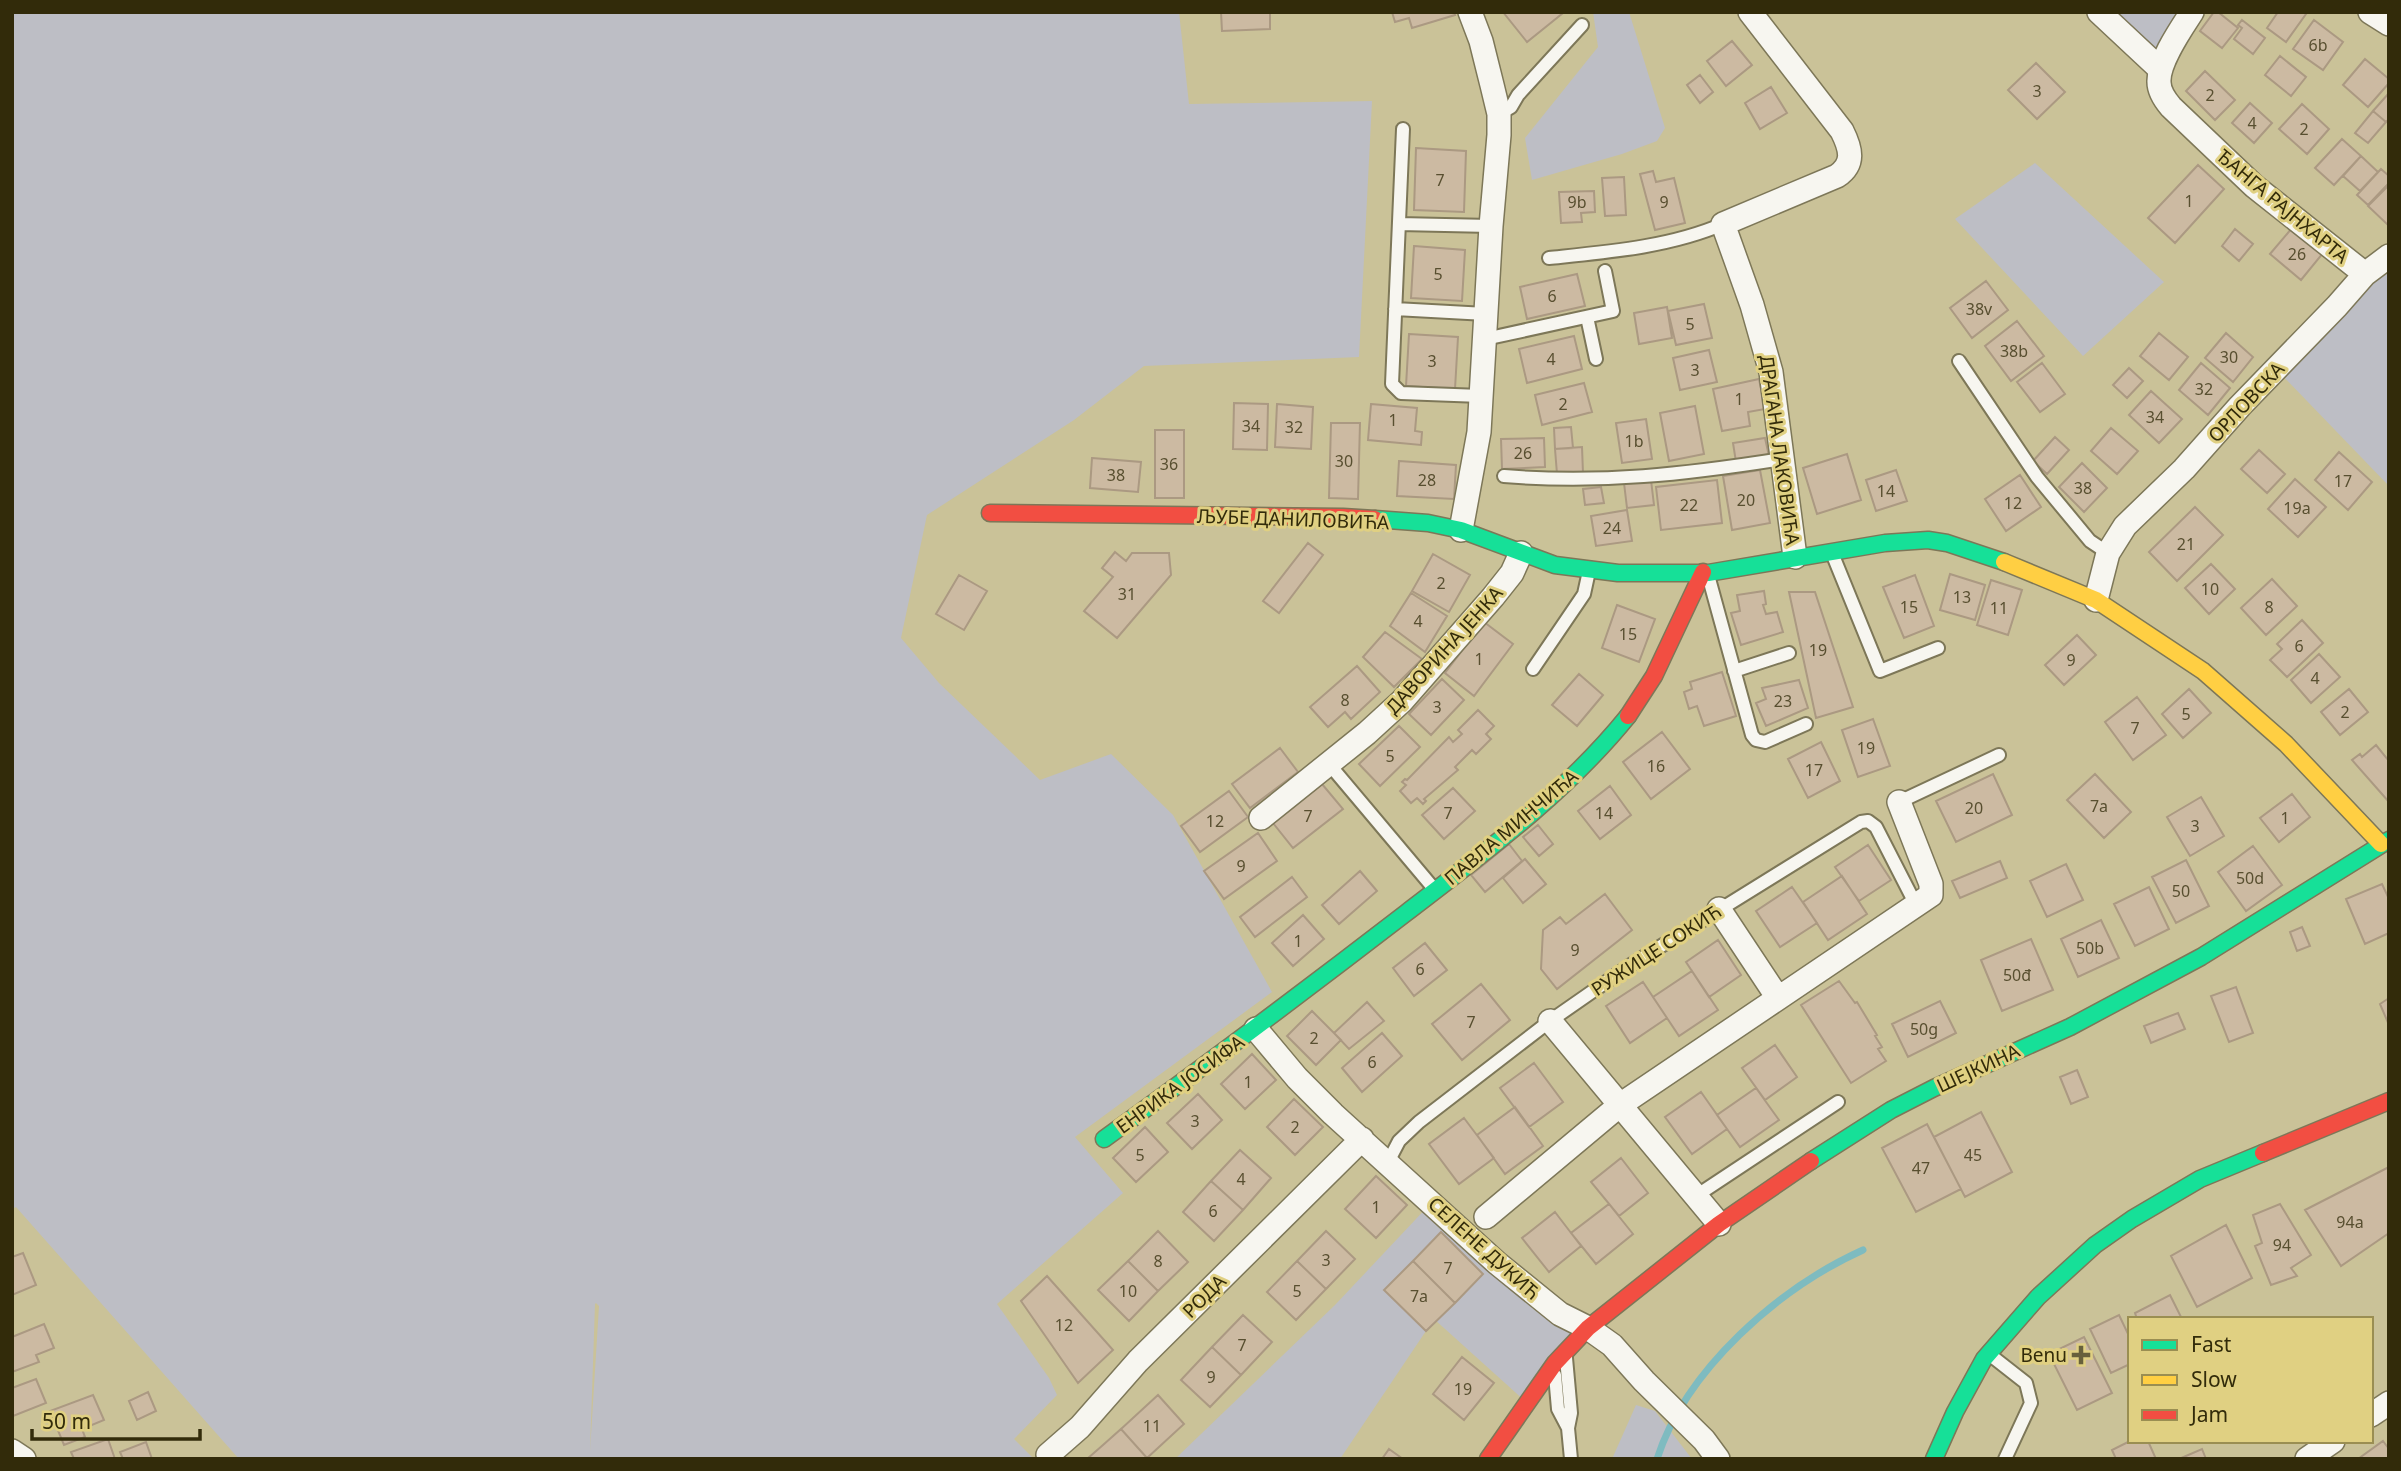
<svg xmlns="http://www.w3.org/2000/svg" width="2401" height="1471" font-family="'Noto Sans',sans-serif">
<rect width="100%" height="100%" fill="#cac298"/>
<!-- green -->
<path fill="#bdbec5" fill-rule="evenodd" d="M12,12h1167l10,92 183,-3 -13,256 -215,9 -70,54 -147,95 -26,123 38,45 101,97 71,-26 62,61 99,177 -197,145 48,56 -126,111 52,74 8,17 -43,44 20,20h-795l-223,-252 -4,2zM596,1303l3,3 -9,145 5,-147z
M1593,12h36l36,116 -8,13 -35,13 -90,26 -7,-42 73,-91z
M2099,12h95l-34,57z
M2035,163l129,119 -81,74 -128,-137z
M2389,256v230l-113,-117z
M1432,1202l156,126 -62,74 -92,-83 -94,140h-165l160,-154z
M1636,1405l19,6 37,48h-80z"/>
<g fill="none" stroke-linecap="round" stroke-linejoin="round">
<!-- stream -->
<path stroke="#7ebbc0" stroke-width="7" d="M1657,1459c29,-90 122,-171 206,-209"/>
</g>
<!-- building -->
<path fill="#ccbaa2" stroke="#ab9982" stroke-width="2" d="M1221,12h49v17l-48,2z
M1392,12h62l1,3 -43,13 -3,-10 -14,4z
M1503,12h60v1l-36,29z
M2214,12h4l20,16 -16,20 -22,-17z
M2278,12h25l3,2 -20,28 -19,-14z
M2242,20l23,18 -12,16 -19,-15 8,-11 -4,-3z
M2314,20l29,22 -20,28 -30,-21z
M1732,41l20,24 -26,21 -19,-25z
M2280,56l26,21 -15,19 -26,-21z
M2365,59l24,20v4l-21,24 -25,-22z
M2036,63l29,29 -28,27 -29,-29z
M2205,71l30,29 -20,20 -29,-29z
M1700,75l13,17 -13,11 -13,-18z
M1771,87l16,26 -27,16 -15,-26z
M2389,93v26l-3,3 -13,-11z
M2250,103l22,20 -18,20 -22,-20z
M2302,104l27,25 -22,25 -28,-25z
M2373,111l13,11 -18,21 -13,-10z
M2342,139l19,17 -27,29 -19,-17z
M1416,148l50,3 -2,61 -50,-2z
M2361,156l17,16 -18,19 -17,-15z
M2198,165l26,24 -49,54 -27,-25z
M2381,169l8,7v7l-21,22 -11,-10z
M1653,171l3,11 18,-4 11,45 -30,7 -15,-56z
M1624,177l2,38 -21,1 -3,-38z
M2389,185v41l-21,-20z
M1594,191l1,21 -14,1 1,9 -21,1 -2,-31z
M2292,228l31,25 -22,27 -31,-26z
M2235,229l18,15 -14,17 -17,-15z
M1414,246l51,4 -3,51 -51,-3z
M1577,274l8,32 -58,13 -7,-32z
M1986,281l22,29 -36,28 -22,-30z
M1704,304l8,34 -36,7 -8,-34z
M1667,307l5,31 -33,6 -5,-31z
M2017,321l27,35 -33,25 -26,-35z
M2159,333l29,24 -19,23 -29,-24z
M2226,333l27,24 -20,25 -28,-24z
M1409,334l49,3 -3,52 -49,-3z
M1574,336l8,33 -55,14 -8,-34z
M1709,350l8,32 -37,8 -7,-32z
M2042,363l23,31 -25,18 -23,-30z
M2201,363l29,25 -22,27 -29,-25z
M2129,368l14,13 -16,17 -14,-13z
M1759,379l6,30 -17,3 2,14 -28,5 -9,-42z
M1584,383l8,29 -50,13 -7,-30z
M2151,391l31,28 -23,24 -30,-28z
M1234,403l34,1 -1,46 -34,-1z
M1277,404l36,3 -2,42 -36,-2z
M1371,404l46,4 -2,23 7,1 -1,13 -53,-5z
M1695,406l9,48 -35,7 -9,-48z
M1646,419l6,40 -30,4 -6,-40z
M1331,423h29l-2,76 -29,-1z
M1571,427l2,21 -18,1 -1,-21z
M2111,428l27,23 -21,23 -26,-23z
M1155,430h29v68h-29z
M2055,437l14,13 -22,24 -14,-13z
M1544,438l1,29 -43,2 -1,-30z
M1765,438l4,18 -33,6 -3,-19z
M1582,447l1,26 -26,1 -2,-25z
M2259,450l26,24 -18,19 -26,-24z
M2339,452l33,30 -24,28 -33,-30z
M1847,454l14,46 -44,14 -14,-46z
M1092,458l49,4 -3,30 -48,-4z
M1399,461l57,4 -2,34 -57,-3z
M2082,463l25,25 -23,24 -25,-25z
M1760,470l10,53 -38,7 -9,-54z
M1896,470l11,31 -31,10 -10,-31z
M2020,475l21,32 -35,24 -21,-32z
M2295,479l31,28 -28,30 -30,-28z
M1651,480l3,25 -27,3 -3,-25z
M1717,480l5,43 -61,7 -5,-43z
M1601,487l3,16 -19,2 -2,-16z
M2195,507l28,28 -46,46 -28,-29z
M1627,510l5,31 -36,5 -5,-30z
M1308,543l15,12 -44,58 -16,-12z
M1115,552l11,9 6,-8h37l2,22 -54,63 -33,-27 29,-34 -11,-9z
M1433,554l37,21 -21,37 -37,-21z
M2211,564l24,25 -26,25 -24,-26z
M1950,574l35,11 -10,35 -35,-10z
M959,575l28,16 -23,39 -28,-16z
M1915,575l19,51 -30,12 -21,-51z
M2272,579l25,27 -31,29 -25,-27z
M1991,580l31,10 -14,45 -31,-10z
M1764,591l2,13 -3,1 3,9 11,-2 6,20 -42,13 -10,-32 9,-2 -3,-16z
M1789,592h26l38,115 -37,11z
M1411,593l36,23 -22,36 -35,-26z
M1617,605l38,14 -16,43 -37,-14z
M2302,620l21,23 -36,34 -17,-17 12,-11 -5,-5z
M1484,622l29,22 -39,52 -29,-23z
M1385,632l37,27 -28,28 -31,-30z
M2077,635l19,20 -32,30 -19,-20z
M2319,654l21,23 -29,26 -20,-23z
M1357,666l23,26 -29,27 -6,-7 -17,15 -18,-20z
M1722,672l14,44 -32,10 -7,-20 -8,3 -5,-17 8,-3 -2,-7z
M1579,674l24,21 -26,31 -25,-21z
M1442,679l22,21 -33,35 -22,-21z
M1799,680l9,28 -42,18 -10,-23 10,-4 -4,-11z
M2189,689l22,24 -28,25 -21,-24z
M2349,689l19,23 -28,23 -19,-23z
M2137,697l29,38 -33,25 -28,-38z
M1478,710l16,16 -8,8 5,5 -15,15 -4,-4 -17,17 3,3 -34,29 2,2 -3,3 -6,-6 -6,5 -11,-12 6,-6 -4,-3 3,-3 2,1 42,-43 4,5 9,-8 -4,-4z
M1873,719l17,47 -32,11 -16,-47z
M1399,726l21,21 -40,39 -21,-22z
M1662,732l28,37 -39,30 -28,-37z
M1821,742l19,39 -32,17 -20,-39z
M2376,745l13,16v41l-37,-42 8,-6 2,3z
M1280,748l18,24 -48,36 -18,-24z
M1993,774l19,41 -56,27 -20,-41z
M2095,774l36,38 -27,26 -37,-38z
M1322,784l21,25 -50,39 -20,-25z
M1610,786l21,29 -31,24 -22,-28z
M1453,788l22,23 -31,28 -22,-24z
M1229,791l19,26 -48,35 -19,-26z
M2292,794l18,23 -31,25 -19,-24z
M2201,797l23,39 -34,20 -23,-39z
M1538,825l15,19 -14,12 -16,-19z
M1258,833l19,28 -53,38 -20,-28z
M1509,844l13,17 -37,31 -14,-17z
M1868,845l23,35 -32,21 -24,-34z
M2253,846l29,39 -36,26 -28,-39z
M1525,859l21,25 -23,19 -20,-25z
M2186,860l23,46 -33,17 -24,-46z
M2000,861l7,17 -47,20 -8,-17z
M2066,864l17,36 -36,17 -17,-36z
M1360,871l17,20 -38,33 -17,-19z
M1842,876l25,38 -39,26 -25,-38z
M1292,877l15,20 -52,40 -15,-20z
M2382,884l7,15v34l-24,11 -19,-45z
M1792,887l25,36 -37,24 -24,-36z
M2149,887l20,42 -34,17 -21,-42z
M1605,894l27,36 -75,59 -16,-20 2,-39 17,-13 6,7z
M1303,915l21,24 -31,27 -21,-23z
M2101,920l18,38 -41,19 -17,-38z
M2302,927l8,19 -13,5 -7,-19z
M2031,939l22,51 -51,21 -21,-51z
M1718,940l23,35 -32,22 -23,-35z
M1425,943l22,27 -33,26 -21,-28z
M1692,971l26,39 -39,26 -26,-39z
M1839,981l16,22 2,-1 20,33 -2,1 7,11 -4,2 8,12 -35,22 -50,-78z
M1643,982l24,36 -37,25 -24,-37z
M1481,984l29,36 -48,40 -30,-36z
M2236,987l17,46 -24,9 -18,-46z
M2389,998v27l-9,-21z
M1940,1001l16,32 -48,24 -16,-33z
M1367,1002l17,19 -35,28 -15,-16z
M1312,1011l29,29 -25,25 -29,-29z
M2178,1013l7,16 -34,14 -7,-17z
M1382,1033l20,23 -40,36 -20,-24z
M1775,1045l22,32 -32,23 -23,-32z
M1252,1054l24,26 -31,29 -24,-25z
M1534,1063l29,39 -34,25 -29,-39z
M2077,1070l11,27 -17,7 -11,-27z
M1756,1088l23,32 -39,27 -23,-32z
M1701,1092l26,37 -35,25 -27,-37z
M1198,1094l24,26 -30,29 -25,-26z
M1294,1099l29,28 -28,28 -28,-28z
M1515,1107l28,39 -38,28 -28,-39z
M1981,1112l31,60 -47,25 -31,-60z
M1464,1118l30,40 -35,26 -30,-40z
M1927,1124l34,65 -45,23 -34,-64z
M1145,1127l23,25 -32,30 -23,-24z
M1240,1150l31,28 -28,32 -32,-29z
M1621,1158l27,35 -29,23 -28,-34z
M2389,1167v66l-48,33 -36,-56z
M1376,1176l31,29 -31,33 -31,-29z
M1211,1181l32,29 -29,31 -31,-29z
M1609,1204l24,30 -37,30 -25,-31z
M2280,1204l31,51 -20,13 6,8 -26,9 -16,-39 7,-3 -9,-28z
M1555,1212l26,34 -32,26 -27,-34z
M2226,1225l26,53 -55,29 -26,-51z
M1158,1231l30,31 -30,29 -30,-30z
M1326,1231l29,28 -29,30 -29,-28z
M1441,1232l42,42 -28,29 -42,-42z
M23,1253l13,32 -24,10v-38z
M1128,1261l30,30 -29,30 -31,-31z
M1297,1261l29,28 -30,31 -29,-28z
M1413,1261l42,42 -29,28 -42,-41z
M1047,1276l66,74 -35,33 -57,-82z
M2170,1295l12,24h-45l-2,-6z
M1243,1315l29,27 -31,33 -29,-28z
M2119,1315l11,23v26l-19,9 -21,-44z
M44,1324l10,24 -18,7 3,7 -27,10v-35z
M2084,1337l28,56 -35,17 -28,-56z
M1212,1347l29,28 -31,32 -29,-27z
M1462,1357l32,26 -30,37 -31,-26z
M36,1379l10,24 -33,13 -1,-28z
M148,1392l8,19 -19,9 -8,-19z
M93,1395l11,25 -22,9 3,8 -21,8 -14,-34z
M1158,1395l26,29 -37,34 -26,-29z
M1121,1429l26,29 -60,1 16,-14z
M108,1439l7,20h-41l-3,-7z
M2130,1441h18l8,18h-40l-4,-9z
M2383,1441l6,8v10h-31z
M146,1442l6,17h-29l-3,-7z
M1389,1449l14,10h-21z
M2202,1449l4,10h-27z"/>
<g fill="none" stroke-linecap="round" stroke-linejoin="round">
<!-- lane casing -->
<g stroke="#7d7758" stroke-width="16">
<path id="lane" d="M1499,114l12,-7 7,-12 64,-70
M1403,129l-11,255 9,9 80,3
M1399,224l92,2
M1549,258c58,-6 121,-11 174,-34
M1395,309l91,5
M1587,317l9,42
M1485,339l128,-28 -8,-40
M1959,361l78,116 53,64 18,12
M1504,476c97,8 182,-2 278,-17
M1832,553l48,118 58,-23
M1708,575l44,160 4,5 9,2 41,-18
M1533,669l51,-75 5,-23
M1734,671l55,-18
M1329,764l106,126
M1899,802l100,-47
M1387,1164l12,-23 20,-19 131,-101 79,-55 232,-144 7,-1 8,6 40,78
M1696,1196l142,-94
M1989,1354l37,29 5,20 -26,56
M1566,1358l5,55 -3,15 3,31
M1555,1375l3,34 10,19"/>
</g>
<!-- street casing -->
<g stroke="#7d7758" stroke-width="26">
<path id="street" d="M1750,12l92,119c9,18 13,33 -5,45l-114,48 29,81 19,67 24,185
M2099,12l61,57
M2192,12c-11,17 -34,50 -33,70 0,9 6,18 12,25l83,79 111,88
M2370,12l19,12
M1461,530l18,-98 12,-206 8,-91v-21l-7,-29 -11,-44 -11,-29
M2096,600l12,-47 17,-27 59,-57 56,-63 97,-100 28,-32 24,-18
M1261,818l106,-85 35,-32 91,-104 19,-24 9,-20
M1719,909l59,89
M1550,1021l169,203
M1256,1029l41,49 36,36 164,149 63,51 28,14 24,17 32,36 60,59 14,19
M1486,1217l134,-112 311,-210v-11l-32,-82
M2371,1415l18,-12
M12,1451l12,8
M1048,1455l32,-28 58,-66 224,-222
M2307,1459l26,-18"/>
</g>
<!-- fast casing -->
<g stroke="#7d7758" stroke-width="19">
<path id="fast" d="M1375,519l53,4 33,7 94,35 63,8h90l177,-30 43,-3 19,3 57,19
M1104,1139c102,-74 202,-149 302,-226 78,-60 160,-120 222,-197
M1811,1161l80,-51 43,-22 136,-61 131,-70 188,-117
M1934,1459l21,-47 29,-53 54,-62 57,-52 37,-26 68,-40 63,-26"/>
</g>
<!-- slow casing -->
<g stroke="#7d7758" stroke-width="19">
<path id="slow" d="M2004,562l92,38 107,71 83,73 95,100"/>
</g>
<!-- jam casing -->
<g stroke="#7d7758" stroke-width="19">
<path id="jam" d="M990,513l353,4 32,2
M1628,716l26,-40 49,-104
M2263,1153l126,-52
M1488,1459l67,-96 33,-35 131,-104 92,-63"/>
</g>
<!-- lane -->
<use href="#lane" stroke="#f7f6f0" stroke-width="12"/>
<!-- street -->
<use href="#street" stroke="#f7f6f0" stroke-width="23"/>
<!-- fast -->
<use href="#fast" stroke="#16e098" stroke-width="16"/>
<!-- slow -->
<use href="#slow" stroke="#ffcf43" stroke-width="16"/>
<!-- jam -->
<use href="#jam" stroke="#f24e42" stroke-width="16"/>
</g>
<!-- markers -->
<path fill="#67603c" stroke="#e0d082" stroke-width="2.5" d="M2077.5 1344.5h7v7h7v7h-7v7h-7v-7h-7v-7h7z"/>
<g text-anchor="middle" dominant-baseline="central" stroke-width="6" stroke-linejoin="round" paint-order="stroke">
<!-- number labels -->
<g font-size="16" fill="#584f30">
<text x="2318" y="45">6b</text>
<text x="2037" y="91">3</text>
<text x="2210" y="95">2</text>
<text x="2252" y="123">4</text>
<text x="2304" y="129">2</text>
<text x="1440" y="180">7</text>
<text x="2189" y="201">1</text>
<text x="1577" y="202">9b</text>
<text x="1664" y="202">9</text>
<text x="2297" y="254">26</text>
<text x="1438" y="274">5</text>
<text x="1552" y="296">6</text>
<text x="1979" y="309">38v</text>
<text x="1690" y="324">5</text>
<text x="2014" y="351">38b</text>
<text x="2229" y="357">30</text>
<text x="1551" y="359">4</text>
<text x="1432" y="361">3</text>
<text x="1695" y="370">3</text>
<text x="2204" y="389">32</text>
<text x="1739" y="399">1</text>
<text x="1563" y="404">2</text>
<text x="2155" y="417">34</text>
<text x="1393" y="420">1</text>
<text x="1251" y="426">34</text>
<text x="1294" y="427">32</text>
<text x="1634" y="441">1b</text>
<text x="1523" y="453">26</text>
<text x="1344" y="461">30</text>
<text x="1169" y="464">36</text>
<text x="1116" y="475">38</text>
<text x="1427" y="480">28</text>
<text x="2343" y="481">17</text>
<text x="2083" y="488">38</text>
<text x="1886" y="491">14</text>
<text x="1746" y="500">20</text>
<text x="2013" y="503">12</text>
<text x="1689" y="505">22</text>
<text x="2297" y="508">19a</text>
<text x="1612" y="528">24</text>
<text x="2186" y="544">21</text>
<text x="1441" y="583">2</text>
<text x="2210" y="589">10</text>
<text x="1127" y="594">31</text>
<text x="1962" y="597">13</text>
<text x="1909" y="607">15</text>
<text x="2269" y="607">8</text>
<text x="1999" y="608">11</text>
<text x="1418" y="621">4</text>
<text x="1628" y="634">15</text>
<text x="2299" y="646">6</text>
<text x="1818" y="650">19</text>
<text x="1479" y="659">1</text>
<text x="2071" y="660">9</text>
<text x="2315" y="678">4</text>
<text x="1345" y="700">8</text>
<text x="1783" y="701">23</text>
<text x="1437" y="707">3</text>
<text x="2345" y="712">2</text>
<text x="2186" y="714">5</text>
<text x="2135" y="728">7</text>
<text x="1866" y="748">19</text>
<text x="1390" y="756">5</text>
<text x="1656" y="766">16</text>
<text x="1814" y="770">17</text>
<text x="2099" y="806">7a</text>
<text x="1974" y="808">20</text>
<text x="1448" y="813">7</text>
<text x="1604" y="813">14</text>
<text x="1308" y="816">7</text>
<text x="2285" y="818">1</text>
<text x="1215" y="821">12</text>
<text x="2195" y="826">3</text>
<text x="1241" y="866">9</text>
<text x="2250" y="878">50d</text>
<text x="2181" y="891">50</text>
<text x="1298" y="941">1</text>
<text x="2090" y="948">50b</text>
<text x="1575" y="950">9</text>
<text x="1420" y="969">6</text>
<text x="2017" y="975">50đ</text>
<text x="1471" y="1022">7</text>
<text x="1924" y="1029">50g</text>
<text x="1314" y="1038">2</text>
<text x="1372" y="1062">6</text>
<text x="1248" y="1082">1</text>
<text x="1195" y="1121">3</text>
<text x="1295" y="1127">2</text>
<text x="1140" y="1155">5</text>
<text x="1973" y="1155">45</text>
<text x="1921" y="1168">47</text>
<text x="1241" y="1179">4</text>
<text x="1376" y="1207">1</text>
<text x="1213" y="1211">6</text>
<text x="2350" y="1222">94a</text>
<text x="2282" y="1245">94</text>
<text x="1326" y="1260">3</text>
<text x="1158" y="1261">8</text>
<text x="1448" y="1268">7</text>
<text x="1128" y="1291">10</text>
<text x="1297" y="1291">5</text>
<text x="1419" y="1296">7a</text>
<text x="1064" y="1325">12</text>
<text x="1242" y="1345">7</text>
<text x="1211" y="1377">9</text>
<text x="1463" y="1389">19</text>
<text x="1152" y="1426">11</text>
</g>
<!-- street labels -->
<g font-size="19" fill="#322b0a" stroke="#e0d082">
<text transform="translate(2283 206) rotate(40)">ЂАНГА РАЈНХАРТА</text>
<text transform="translate(2246 402) rotate(-47)">ОРЛОВСКА</text>
<text transform="translate(1780 450) rotate(82)">ДРАГАНА ЛАКОВИЋА</text>
<text transform="translate(1293 519) rotate(2)">ЉУБЕ ДАНИЛОВИЋА</text>
<text transform="translate(1444 650) rotate(-48)">ДАВОРИНА ЈЕНКА</text>
<text transform="translate(1511 827) rotate(-40)">ПАВЛА МИНЧИЋА</text>
<text transform="translate(1656 950) rotate(-33)">РУЖИЦЕ СОКИЋ</text>
<text transform="translate(1978 1068) rotate(-25)">ШЕЈКИНА</text>
<text transform="translate(1180 1084) rotate(-36)">ЕНРИКА ЈОСИФА</text>
<text transform="translate(1484 1248) rotate(42)">СЕЛЕНЕ ДУКИЋ</text>
<text transform="translate(1204 1296) rotate(-45)">РОДА</text>
</g>
<!-- poi labels -->
<g font-size="19" fill="#322b0a" stroke="#e0d082" text-anchor="end">
<text x="2067" y="1355">Benu</text>
</g>
</g>
<!-- border -->
<rect width="2401" height="1471" fill="none" stroke="#322b0a" stroke-width="28"/>
<!-- legend -->
<rect x="2128" y="1317" width="245" height="126" fill="#e0d082" stroke="#9a8e52" stroke-width="2"/>
<rect x="2142" y="1340" width="35" height="10" fill="#16e098" stroke="#9a8e52" stroke-width="2"/>
<text x="2191" y="1352" font-size="21" fill="#322b0a">Fast</text>
<rect x="2142" y="1375" width="35" height="10" fill="#ffcf43" stroke="#9a8e52" stroke-width="2"/>
<text x="2191" y="1387" font-size="21" fill="#322b0a">Slow</text>
<rect x="2142" y="1410" width="35" height="10" fill="#f24e42" stroke="#9a8e52" stroke-width="2"/>
<text x="2191" y="1422" font-size="21" fill="#322b0a">Jam</text>
<!-- scale -->
<path d="M32 1429v10h168v-10" fill="none" stroke="#322b0a" stroke-width="3.5"/>
<text x="42" y="1429" font-size="21" fill="#322b0a" stroke="#e0d082" stroke-width="5" paint-order="stroke">50 m</text>
</svg>
